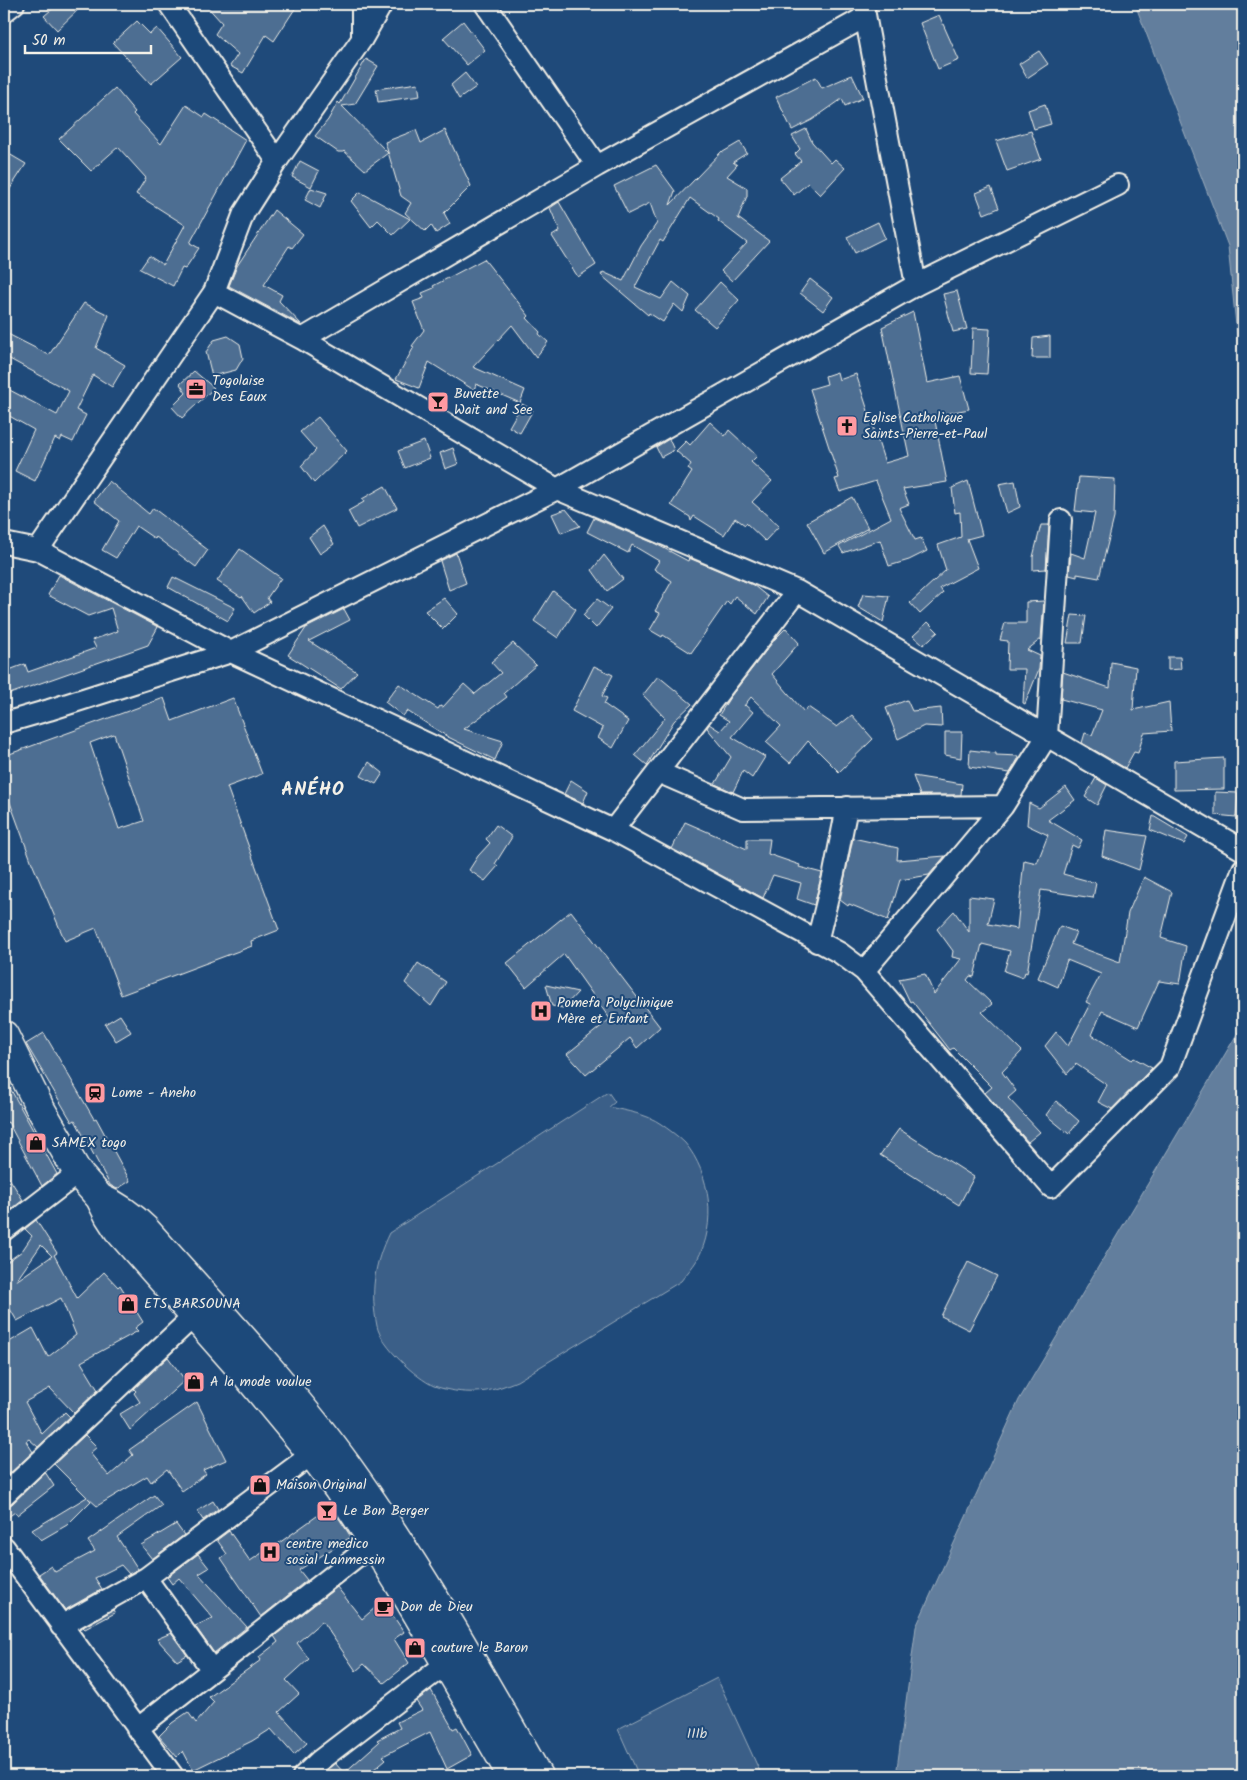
<svg xmlns="http://www.w3.org/2000/svg" width="1247" height="1780" font-family="Kalam,sans-serif">
<rect width="100%" height="100%" fill="#1f4a7a"/>
<filter id="ink" filterUnits="userSpaceOnUse"><feTurbulence type="fractalNoise" baseFrequency=".02" numOctaves="2"/><feDisplacementMap in="SourceGraphic" scale="10" xChannelSelector="R" yChannelSelector="G"/><feConvolveMatrix kernelMatrix="1 2 1 2 8 2 1 2 1" color-interpolation-filters="sRGB"/></filter>
<g filter="url(#ink)">
<!-- green -->
<path fill="#3a5f88" stroke="#97a8b8" d="M608,1092l7,10 -6,5c17,4 38,7 52,17 7,5 17,12 24,19 26,31 32,82 12,117 -4,7 -11,14 -16,21l-164,100c-13,5 -27,11 -41,11 -13,1 -30,-2 -42,-6 -18,-8 -53,-40 -57,-60 -7,-34 -3,-62 12,-93z
M717,1678l45,98h-123l-21,-47z"/>
<!-- water -->
<path fill="#627e9d" stroke="#9cacbb" d="M1135,4h108v391l-15,-149z
M1243,1024v752h-347l20,-149 103,-227z"/>
<!-- building -->
<path fill="#4d6e92" stroke="#f4f1e8" fill-rule="evenodd" d="M58,4h26l-27,26 -13,-14z
M205,4h93l-24,37 -8,-6 -23,38 -13,-7 8,-12 -23,-20 7,-11z
M939,15l20,45 -21,9 -18,-46z
M137,21l13,13 7,-6 25,29 -31,27 -38,-41z
M463,21l22,29 -18,15 -24,-27z
M1039,51l9,13 -21,14 -8,-14z
M366,59l12,7 -23,38 -13,2 46,47 -23,17 -21,-19 -1,1h-5l-23,-16 13,-16 10,-18 2,2z
M465,73l11,14 -17,12 -8,-14z
M852,75l11,23 -18,8 -3,-7 -30,21 -20,10 -16,-33 40,-20 6,11z
M418,83l2,13 -42,6 -2,-13z
M115,88l20,24 -2,2 28,30 25,-39 18,12 2,-3 40,26 -56,103 9,5 -14,21 -3,-1 -9,18 -33,-17 9,-13 14,9 22,-40 -49,-31 10,-16 -28,-31 -27,24 -32,-32z
M1045,104l6,20 -17,5 -6,-19z
M806,129l6,13 19,21 4,-4 10,9 -25,27 -12,-12 -14,12 -14,-17 21,-17 -6,-7 5,-5 -8,-13z
M416,130l5,13 24,-13 26,56 -27,27 6,11 -14,9 -5,-8 -6,6 -20,-18 6,-10 -10,-7 -16,-54z
M1031,131l10,28 -34,12 -11,-30z
M740,142l7,11 -14,9 4,3 -10,11 20,12v8l-9,22 31,23 -37,40 -11,-10 26,-28 -29,-22 1,-2 -29,-21 -27,44 -3,-2 -25,47 26,12 12,-17 17,14 -7,16 -9,-8 -11,18 -14,-9 -1,2 -47,-40 2,-3 20,9 18,-35 16,-23 -7,-20 -22,11 -14,-28 42,-21 19,26 -5,14 52,-54 1,1z
M4,151l22,13 -22,34z
M300,161l19,10 -8,16 -19,-10z
M991,187l8,21 -15,6 -8,-21z
M311,188l16,5 -7,15 -15,-8z
M360,192l50,27 -17,16 -15,-15 -7,7 -20,-26z
M559,202l37,63 -18,12 -26,-41 8,-5 -10,-23z
M274,210l29,24 -11,14 -3,-2 -25,39 18,10 -3,6 23,24 -73,-39 8,-20z
M878,222l7,16 -30,15 -8,-16z
M484,259l45,57 -2,2 13,14 -1,2 9,8 -12,15 -24,-32 -39,42 52,23 -5,13 -44,-19 -2,6 -45,-28 -10,26 -23,-9 18,-32 -2,-1 12,-16 -11,-28 11,-4 -2,-5 12,-5 -1,-2z
M810,279l23,18 -10,14 -23,-18z
M720,282l19,18 -24,27 -20,-17z
M957,291l10,38 -14,3 -10,-38z
M84,303l25,12 -13,33 29,17 -13,22 -19,-12 -17,35 10,5 -13,27 -11,-5 -2,4 -5,-3 -20,43 -20,-10 19,-41 -30,-17v-26l53,28 12,-24 -65,-35v-24l45,23z
M913,312l14,71 33,-7 9,33 -35,7 13,66 -44,7 6,15 -10,4 16,32 6,-2 6,13 -18,9 -20,6 -9,-26 -37,13 -4,-7 52,-28 -15,-37 -36,11 -5,-13 4,-1 -29,-89 17,-5 -2,-8 12,-4 2,8 17,-6 29,89 24,-7 -27,-129z
M973,328l17,1 -3,45 -16,-1z
M228,336l12,8 3,14 -7,12 -24,6 -6,-24 8,-12z
M1050,336v22h-18l1,-20z
M194,371l20,17 -32,30 -10,-11 14,-14 -6,-9z
M522,404l11,6 -13,23 -11,-6z
M318,417l29,34 -33,32 -13,-17 15,-16 -16,-18z
M710,422l15,14 4,-6 28,26 -6,6 21,19 -20,21 27,24 -14,15 -19,-18 -1,2 -10,-7 -11,17 -30,-19 -3,5 -1,-4 -19,-12 21,-33 -4,-3 3,-5 -15,-13 10,-10 4,4z
M669,439l5,11 -13,7 -5,-10z
M424,441l6,17 -25,10 -7,-17z
M453,448l5,16 -13,5 -5,-16z
M1079,477l36,2 -1,39 -15,60 -22,-4v3l-8,-2 2,-22 14,5 10,-45 -20,-2z
M109,481l40,33 4,-6 55,42 -12,17 -40,-30 -1,2 -19,-13 -20,32 -14,-8 17,-29 -25,-20z
M968,481l14,54 -15,4 11,29 -38,20 3,5 -23,21 -10,-11 36,-33 -8,-25 23,-8 -1,-25 -5,1 -3,-25z
M1015,481l5,26 -13,6 -8,-29z
M385,486l12,22 -40,20 -9,-17 16,-9 -2,-3z
M852,497l16,31 -44,25 -17,-31z
M566,509l14,17 -19,7 -9,-19z
M594,518l60,25 34,18 1,-3 64,27 15,12 -11,17 -22,-18 -5,8 -3,-3 -36,52 -28,-18 -1,2 -12,-7 10,-17 -5,-2 17,-30 -18,-12 5,-8 -27,-16 -4,8 -41,-21z
M1041,525h8l-3,44 -13,1v-13z
M323,526l11,18 -14,10 -11,-17z
M240,549l41,29 -14,20 3,4 -16,11 -12,-17 -1,1 -24,-16z
M456,553l10,30 -17,7 -9,-29z
M604,555l19,24 -16,12 -15,-21z
M59,575l99,52 -10,18 -144,51v-24l21,-8 3,8 68,-24 -4,-8 26,-9 -7,-23 -23,8 -40,-21z
M173,577l62,31 -7,13 -60,-34z
M553,591l23,18 -18,29 -24,-17z
M863,594l26,2 -6,26 -25,-15z
M444,598l14,16 -15,15 -18,-18z
M597,599l14,10 -15,19 -13,-13z
M1044,601l-3,38 -14,11 13,6 -1,13 -14,35 -2,-1 2,-34h-18l1,-28 -8,-1 5,-17h21v-21z
M344,609l6,11 -41,21 48,31 -16,17 -53,-34 18,-27z
M1072,615l14,1 -4,27h-15z
M928,622l10,10 -15,13 -10,-9z
M786,628l13,15 -27,31 32,38 4,-5 29,20 15,-12 21,24 -34,33 -31,-31 -18,22 -24,-21 15,-16 -30,-29 -7,9 1,-1 8,7 -21,25 33,20 -13,21 -9,-7 -10,21 -18,-8 16,-27 -24,-29 2,-4 11,7 9,-10 -10,-6 11,-18 45,-58z
M513,643l23,22 -32,28 3,4 -43,32 39,12 -8,19 -47,-23 -41,-26 -4,5 -18,-14 14,-18 39,25 2,-3 3,1 21,-23 11,10 26,-21 -10,-11z
M1168,657h12l1,12 -13,1z
M1111,662l25,5 -3,43 36,-8 2,29 -27,2 -6,20 -4,-1 -9,16 -43,-25 3,-10 7,2 10,-25 -41,-11 2,-27 47,16z
M594,666l19,9 -11,21 5,2 -3,6 24,17 -15,27 -15,-10 5,-10 -31,-17z
M658,676l34,28 -18,17 -27,44 -12,-10 30,-37 -22,-23z
M164,698l8,23 61,-23 29,76 -35,13 52,143 -28,11 1,5 -131,49 -25,-67 -31,13 -33,-78 -28,-77v-30zM114,734l30,87 -25,8 -29,-86z
M907,700l5,11 29,-3 1,19 -18,-1 -26,13 -12,-31z
M945,732h17l-1,26 -16,-3z
M970,750l26,3v2l23,1 -1,3 -8,14 -41,-6z
M1224,758v31l-50,1v-29z
M369,762l14,11 -7,11 -15,-8z
M913,776l49,8 -1,11h-41z
M1096,778l11,7 -10,20 -12,-8z
M571,780l17,11 -5,12 -19,-9z
M1066,787l9,13 -27,20 34,20 -4,8 -6,-3 -9,29 33,9 -3,15 -52,-8 -14,83 -2,-1 -2,6 -19,-7 6,-20 -28,-7 -8,33 -4,-1 -3,4 25,24 -10,8 40,39 -20,21 14,19 -8,7 32,34 -12,10 -43,-49 7,-6 -39,-39 -3,2 -38,-49 -2,1 -11,-23 26,-5 9,20 27,-35 -9,-2 1,-6 -16,-22 17,-18 15,21v-36l25,3 -6,25 29,5 7,-69 13,3 11,-28 -21,-10 2,-22 10,5z
M1215,792l23,1 -2,24 -21,-2z
M1153,816l35,21 -4,7 -34,-14z
M685,822l62,27v-10h23l-2,15 32,11 -1,2 23,6 -8,32 -17,-6 4,-16 -28,-8 -10,23 -91,-49z
M496,825l16,12 -17,27 3,2 -13,15 -16,-11 9,-14 12,-13 -4,-4z
M1106,830l41,6 -8,34 -37,-14z
M853,838l45,10 -1,12 48,-4 -16,19 -29,5 -12,40 -39,-16 -1,2 -8,-6z
M1144,877l28,15 -11,46 25,8 -6,38 -21,-3 -21,46 -36,-16 -10,24 40,25 2,-2 18,10 -40,41 -14,-7 9,-17 -31,-21 -9,10 -22,-28 11,-14 12,14 22,-42 -4,-2 15,-28 -34,-14 -9,27 -20,-9 22,-52 16,6 -5,12 49,18 8,-49z
M571,911l89,116 -23,21 -7,-10 -44,37 -19,-21 43,-35 -46,-65 -38,33 -19,-24z
M418,963l28,19 -15,24 -26,-23z
M546,985l32,7 -15,16 -11,-2z
M120,1015l11,17 -15,9 -11,-17z
M44,1033l50,86 2,-1 34,63 -13,8 -7,-4 -35,-65 -3,2 -46,-78z
M4,1077l53,97 -15,12 -34,-64 -4,2z
M1056,1101l23,20 -10,13 -23,-19z
M899,1129l75,48 -15,28 -79,-50z
M4,1170l19,30 -19,15z
M36,1220l21,33 -3,2 23,43 27,-26 14,15 2,-2 23,37 -8,6 3,3 -57,31 17,28 -24,23 -24,-25 -25,14 17,32 23,-22 5,5 -32,30 -9,-8 -3,2 7,11 -29,27v-134l29,-17 15,29 28,-22 -15,-37 -44,23 -7,-12 -6,4v-49l18,-13 10,-15 -7,-7zM41,1245l11,11 -36,25z
M968,1262l29,14 -28,54 -28,-14z
M168,1357l17,23 -55,50 -10,-16 20,-12 -6,-9 2,-2 -2,-2z
M197,1402l29,58 -23,10 3,4 -24,17 -15,-22 -16,13 -4,-6 -50,30 -9,-8 3,3 -24,24 -26,15 -9,-10 55,-33 -33,-33 31,-29 12,12 -7,6 19,23 24,-21 -4,-5z
M45,1472l9,14 -37,29 -2,-3 -11,8v-13l8,-3z
M154,1495l8,10 -45,32 21,32 -9,5 -8,-9 -26,13 7,11 -37,21 -26,-36 12,-8 4,6 40,-21 -7,-10z
M213,1501l5,8 -15,11 -6,-9z
M331,1506l20,31 -52,33 8,10 -46,37 -40,-59 6,-4 -10,-14 12,-9 21,30 21,-14 1,1z
M176,1524l8,11 -32,24 -11,-14z
M198,1554l11,14 -10,6 48,53 -33,26 -19,-27 18,-8 -34,-40 -7,6 -5,-7z
M337,1587l25,32 21,-18 21,31 -10,7 15,24 -25,20 -20,-19 -8,7 -34,-50 -25,22 12,16 -23,21 13,14 -20,18 28,31 -13,12 -23,-26 -19,12 -59,29 -10,-19 -6,6 -18,-21 13,-13 16,-11 8,11 18,-21 -5,-5 52,-37 -2,-3 19,-15 -4,-6z
M113,1610l2,3 -30,16 -2,-2z
M171,1633l16,22 -10,6 -20,-22z
M431,1690l22,39 4,-2 15,28 -25,14 -17,-37 -47,24 3,3 -20,17h-46l15,-13 9,10 35,-31 -2,-2 23,-12 -3,-6 25,-12 -6,-9z"/>
<g fill="none" stroke-linecap="round" stroke-linejoin="round">
<!-- minor casing -->
<g stroke="#f4f1e8" stroke-width="24">
<path id="minor" d="M169,4l108,157
M485,4l112,162
M863,4l53,281
M4,12l10,-8
M362,37v-33
M214,292l88,47 295,-173 268,-149
M302,339l255,150 240,102 446,259
M4,543l34,7 193,102 382,178 227,123 24,18 187,216 119,-120 73,-198
M38,550l176,-258 30,-79 33,-52 85,-122 20,-35
M4,723l45,-13 182,-58 326,-163 359,-204 202,-100
M658,772l85,37 260,-3
M613,830l184,-239
M817,942l17,-69 13,-66
M864,971l139,-165 44,-70 14,-216
M4,1230l74,-57
M4,1495l190,-179
M4,1547l169,229
M146,1578l66,92
M61,1626l85,-48 166,-124
M137,1729l237,-186
M303,1776l16,-15 128,-98"/>
</g>
<!-- trunk casing -->
<g stroke="#f4f1e8" stroke-width="31">
<path id="trunk" d="M4,1035l35,71 39,67 22,25 9,18 9,14 130,147 64,77 26,35 36,54 35,57 103,176
M100,1198c18,8 31,17 45,31 69,78 142,154 203,238 71,99 130,204 190,309"/>
</g>
<!-- minor -->
<use href="#minor" stroke="#1f4a7a" stroke-width="20"/>
<!-- trunk -->
<use href="#trunk" stroke="#1f4a7a" stroke-width="28"/>
</g>
</g>
<!-- icons -->
<defs>
<g id="office-square" transform="scale(1.125)"><rect x="-9" y="-9" width="18" height="18" rx="4" fill="#ff9aa2" stroke="#1f4a7a"/><path d="M-6-3h4V-5.5h4V-3h4V5H-6ZM-1-4.5V-3h2v-1.5ZM-6 0V1H6V0Z" fill="#111"/></g>
<g id="bar-square" transform="scale(1.125)"><rect x="-9" y="-9" width="18" height="18" rx="4" fill="#ff9aa2" stroke="#1f4a7a"/><path d="M-6-5H6L.8 .8V4.5H3.5V6h-7V4.5H-.8V.8Z" fill="#111"/></g>
<g id="church-square" transform="scale(1.125)"><rect x="-9" y="-9" width="18" height="18" rx="4" fill="#ff9aa2" stroke="#1f4a7a"/><path d="M-1.2-6h2.4v3.5h3.3v2.4h-3.3V6h-2.4V-.1h-3.3v-2.4h3.3Z" fill="#111"/></g>
<g id="hospital-square" transform="scale(1.125)"><rect x="-9" y="-9" width="18" height="18" rx="4" fill="#ff9aa2" stroke="#1f4a7a"/><path d="M-5-5h3v3.5h4V-5h3V5h-3V1.5h-4V5h-3Z" fill="#111"/></g>
<g id="station-square" transform="scale(1.125)"><rect x="-9" y="-9" width="18" height="18" rx="4" fill="#ff9aa2" stroke="#1f4a7a"/><path d="M-3-6H3Q5-6 5-4V2Q5 4 3 4L4.5 6H3L1.5 4h-3L-3 6H-4.5L-3 4Q-5 4-5 2V-4Q-5-6-3-6ZM-3.5-4v3h7v-3ZM-3.5 1v1.5H-2V1ZM2 1v1.5H3.5V1Z" fill="#111"/></g>
<g id="shop-square" transform="scale(1.125)"><rect x="-9" y="-9" width="18" height="18" rx="4" fill="#ff9aa2" stroke="#1f4a7a"/><path d="M-5-2.5h2.3a2.7 3.5 0 0 1 5.4 0H5L5.5 6h-11ZM-1.5-2.5h3a1.5 2.3 0 0 0-3 0Z" fill="#111"/></g>
<g id="cafe-square" transform="scale(1.125)"><rect x="-9" y="-9" width="18" height="18" rx="4" fill="#ff9aa2" stroke="#1f4a7a"/><path d="M-5.5-4.5H6V0H3Q3 3.5 0 3.5H-2.5Q-5.5 3.5-5.5 0ZM3-3.2v2h1.7v-2ZM-6 4.5H4V6H-6Z" fill="#111"/></g>
</defs>
<g fill-rule="evenodd">
<use href="#office-square" x="196" y="389"/>
<use href="#bar-square" x="438" y="402"/>
<use href="#church-square" x="847" y="426"/>
<use href="#hospital-square" x="541" y="1011"/>
<use href="#station-square" x="95" y="1093"/>
<use href="#shop-square" x="36" y="1143"/>
<use href="#shop-square" x="128" y="1304"/>
<use href="#shop-square" x="194" y="1382"/>
<use href="#shop-square" x="260" y="1485"/>
<use href="#bar-square" x="327" y="1511"/>
<use href="#hospital-square" x="270" y="1552"/>
<use href="#cafe-square" x="384" y="1607"/>
<use href="#shop-square" x="415" y="1648"/>
</g>
<g text-anchor="middle" dominant-baseline="central" stroke-width="4" stroke-linejoin="round" paint-order="stroke">
<!-- poi labels -->
<g font-size="14" fill="#f4f1e8" stroke="#1f4a7a" text-anchor="start">
<text x="212" y="381">Togolaise<tspan x="212" dy="16">Des Eaux</tspan></text>
<text x="454" y="394">Buvette<tspan x="454" dy="16">Wait and See</tspan></text>
<text x="863" y="418">Eglise Catholique<tspan x="863" dy="16">Saints-Pierre-et-Paul</tspan></text>
<text x="557" y="1003">Pomefa Polyclinique<tspan x="557" dy="16">Mère et Enfant</tspan></text>
<text x="111" y="1093">Lome - Aneho</text>
<text x="52" y="1143">SAMEX togo</text>
<text x="144" y="1304">ETS BARSOUNA</text>
<text x="210" y="1382">A la mode voulue</text>
<text x="276" y="1485">Maison Original</text>
<text x="343" y="1511">Le Bon Berger</text>
<text x="286" y="1544">centre medico<tspan x="286" dy="16">sosial Lanmessin</tspan></text>
<text x="400" y="1607">Don de Dieu</text>
<text x="431" y="1648">couture le Baron</text>
</g>
<!-- park labels -->
<g font-size="14" fill="#e1e2de" stroke="#1f4a7a">
<text x="697" y="1734">IIIb</text>
</g>
<!-- district labels -->
<g font-size="19" font-weight="bold" letter-spacing="1" fill="#f4f1e8" stroke="#1f4a7a">
<text x="313" y="790">ANÉHO</text>
</g>
</g>
<!-- margin -->
<rect width="1247" height="1780" fill="none" stroke="#1f4a7a" stroke-width="20"/>
<rect x="10" y="10" width="1227" height="1760" fill="none" stroke="#f4f1e8" stroke-width="2" filter="url(#ink)"/>
<!-- scale -->
<path d="M25 45v8h126v-8" fill="none" stroke="#f4f1e8" stroke-width="2.5"/>
<text x="32" y="45" font-size="15" fill="#f4f1e8" stroke="#1f4a7a" stroke-width="4" paint-order="stroke">50 m</text>
</svg>
